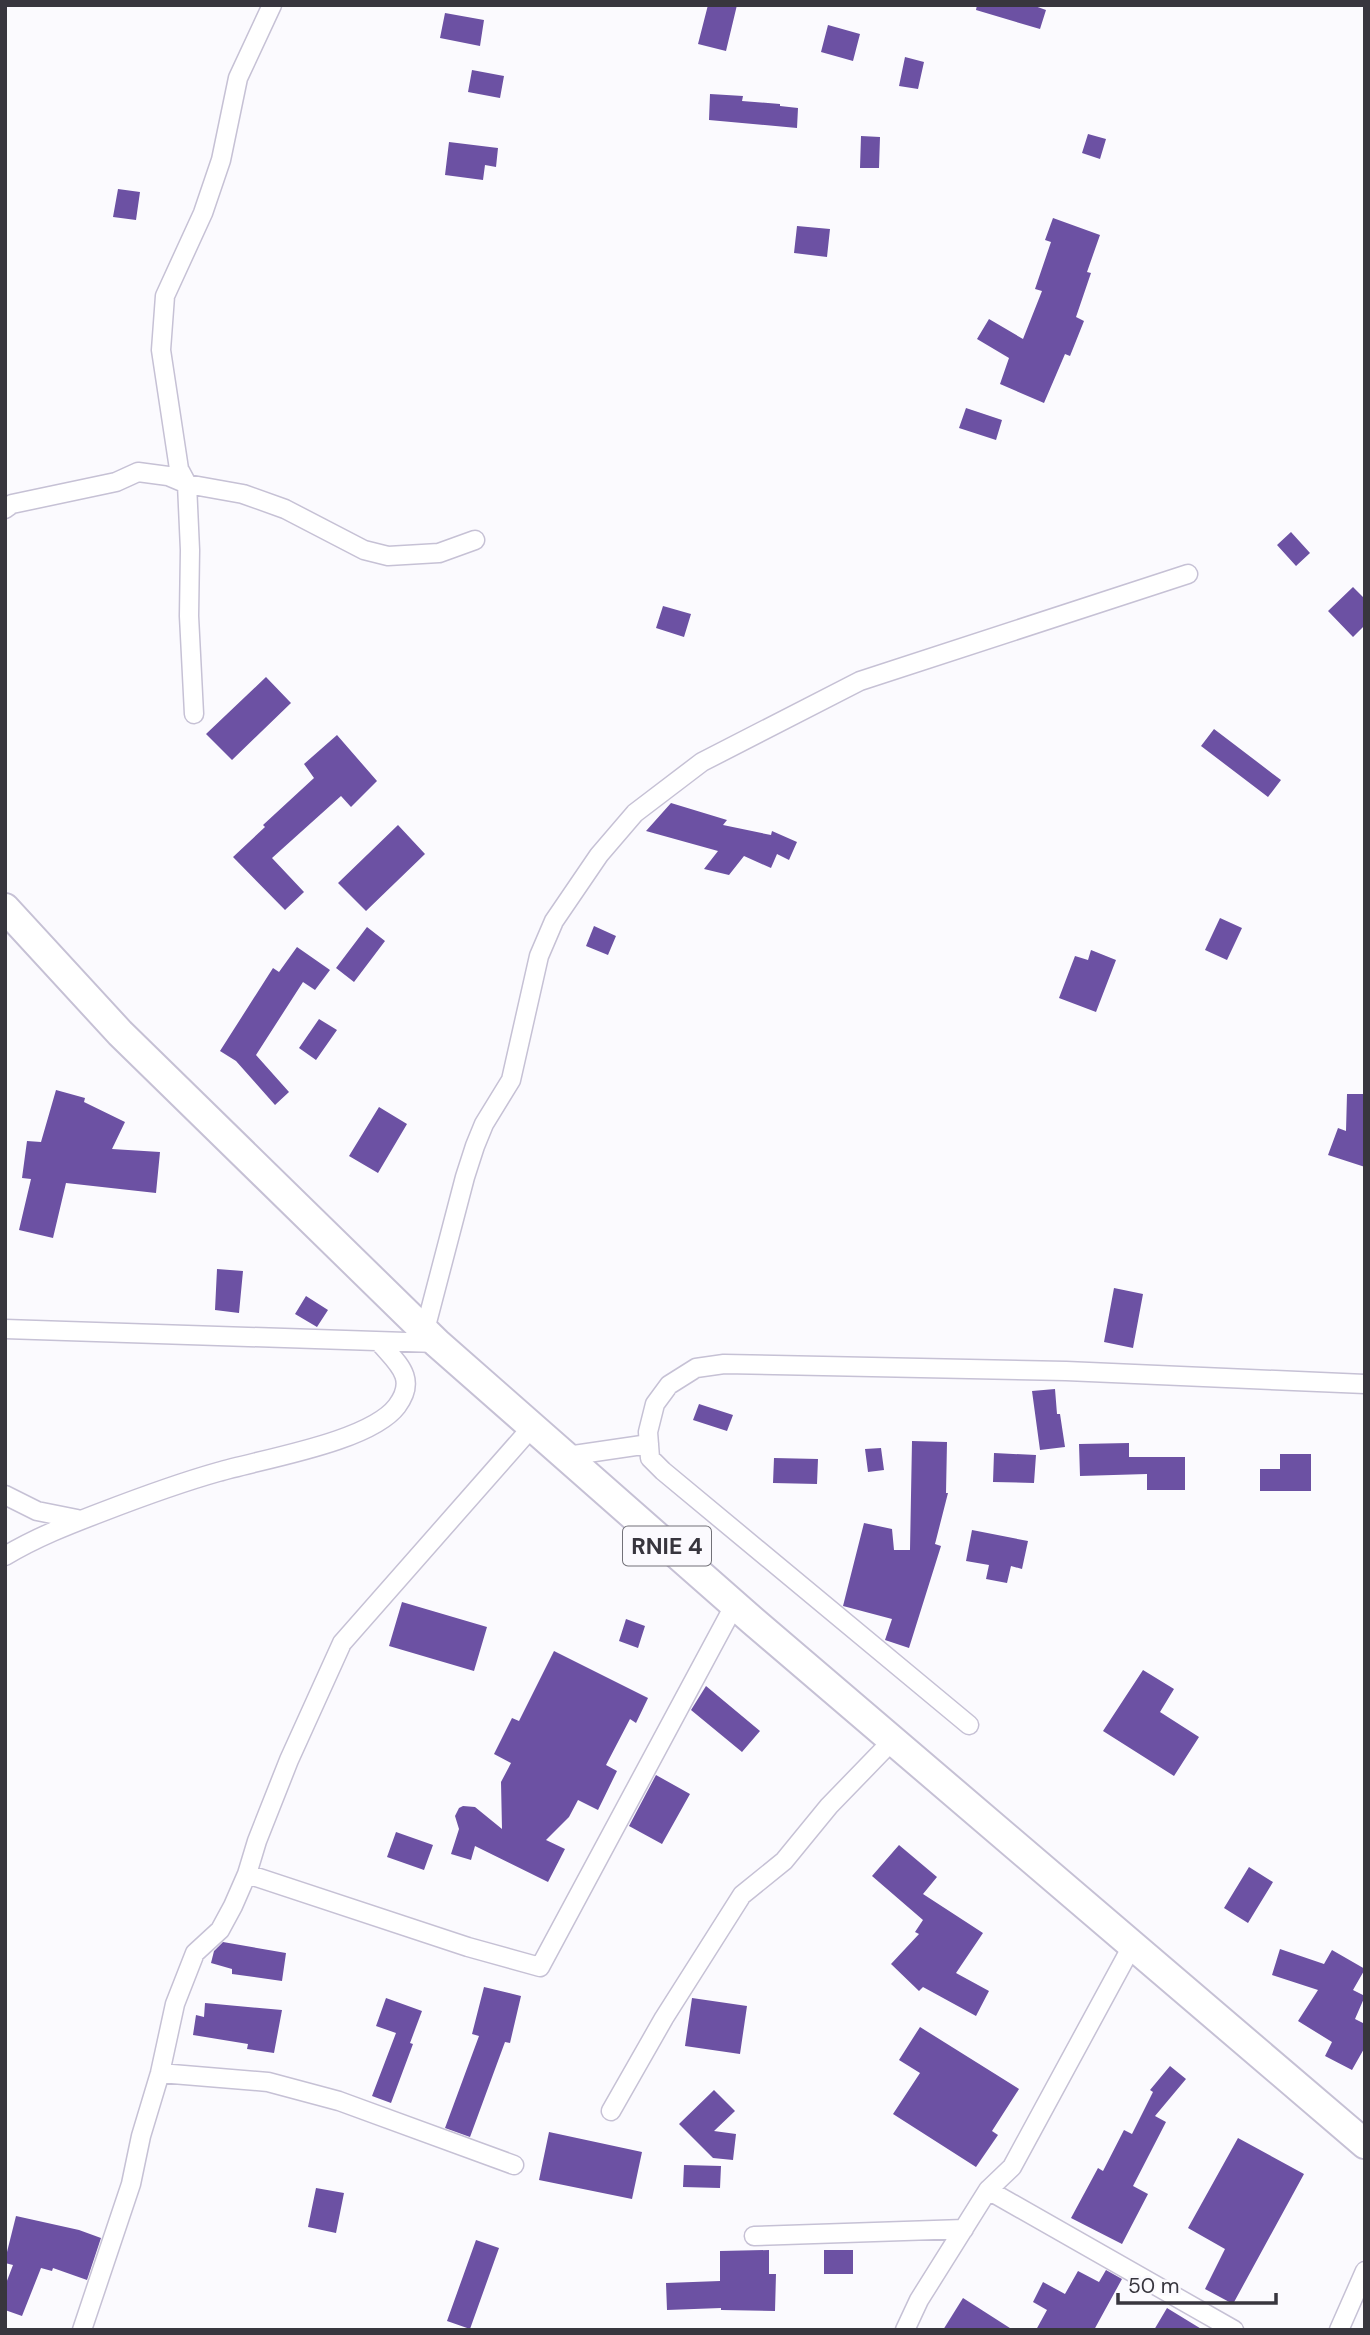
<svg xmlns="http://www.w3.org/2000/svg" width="1370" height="2335" font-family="'DM Sans',sans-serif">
<rect width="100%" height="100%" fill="#fbfafe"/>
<!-- building -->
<path fill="#6c51a3" d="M708,5h29l-11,46 -28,-7z
M977,5h55l14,5 -6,19 -64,-19z
M445,13l39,7 -4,26 -40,-8z
M828,25l32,9 -7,27 -32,-9z
M905,57l19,5 -6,27 -19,-3z
M472,70l32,6 -4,22 -32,-6z
M710,94l33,2 -1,5 38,3v2l18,2 -1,20 -88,-8z
M1088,134l18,5 -6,20 -18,-6z
M861,136l19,1 -1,31h-19z
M449,142l49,6 -2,19 -11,-2 -2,15 -38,-5z
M118,189l22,3 -4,28 -23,-3z
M1053,218l47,17 -13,37 4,1 -15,44 8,4 -14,35 -5,-2 -21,49 -44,-19 9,-26 -32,-19 12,-20 34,20 19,-48 -7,-2 16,-47 -6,-2z
M797,226l33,3 -3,28 -33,-4z
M966,408l36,12 -6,20 -37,-12z
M1291,532l19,21 -14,13 -19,-21z
M1353,587l12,12v26l-12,12 -25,-26z
M663,606l28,8 -7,23 -28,-9z
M266,677l25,26 -59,57 -26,-26z
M1214,729l67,51 -13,17 -67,-51z
M337,735l40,46 -26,26 -10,-11 -69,62 32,34 -19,18 -52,-53 32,-30 -2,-2 51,-47 -10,-14z
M671,803l56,17 -4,5 48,10 1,-4 25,11 -8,18 -12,-6 -6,14 -27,-12 -15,19 -25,-6 14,-18 -72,-20z
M398,825l27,29 -59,57 -28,-28z
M1220,918l22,10 -15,32 -22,-10z
M594,926l22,10 -8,19 -22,-9z
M367,927l18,14 -31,41 -18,-14z
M297,947l33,23 -15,20 -12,-8 -47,73 33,37 -14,13 -39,-44 -16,-10 53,-83 6,4z
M1091,950l25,10 -20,52 -37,-14 16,-42 13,4z
M319,1019l18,11 -21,30 -17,-12z
M56,1090l29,8 -1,4 41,20 -13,27 48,3 -4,41 -90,-10 -13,55 -34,-8 12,-51 -9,-1 5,-37 14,1z
M1347,1094h18v73l-37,-12 10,-27 8,3z
M379,1107l28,17 -29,49 -29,-17z
M217,1269l26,2 -4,42 -24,-3z
M1114,1288l29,6 -10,54 -29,-6z
M306,1296l22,14 -11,17 -22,-13z
M1055,1389l2,25h3l5,33 -25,3 -8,-59z
M699,1404l34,11 -6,16 -34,-11z
M912,1441l35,1 -1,51h2l-13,51 6,2 -32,102 -24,-8 7,-21 -49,-13 21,-83 28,6 2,21h16z
M1129,1443v14h56v33h-38v-16l-67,2 -1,-32z
M881,1448l3,22 -16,2 -3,-23z
M994,1453l42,2 -2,28 -41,-1z
M1280,1454h31v37h-51v-22h20z
M774,1458l44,1 -1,25 -44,-1z
M972,1530l56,11 -6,28 -11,-3 -4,17 -21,-4 3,-14 -23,-4z
M402,1602l85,25 -13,44 -85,-25z
M626,1619l19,7 -7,22 -19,-7z
M554,1651l94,47 -12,25 -6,-4 -24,46 11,6 -19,39 -20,-10 -9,17 -23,23 19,9 -17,33 -73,-36 -4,14 -20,-6 8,-25 -4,-13 4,-8 4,-2 12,1 27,22 -1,-47 10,-19 -17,-9 18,-36 7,3z
M1143,1670l31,19 -14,23 39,25 -25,39 -71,-45z
M706,1686l54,45 -18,21 -51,-42z
M656,1775l34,19 -28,50 -33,-18z
M396,1832l37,13 -9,25 -37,-13z
M899,1845l38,32 -14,17 60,39 -27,40 33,18 -13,25 -53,-29 -4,4 -28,-27 28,-30 -4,-2 8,-12 -51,-44z
M1249,1867l24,15 -25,41 -24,-15z
M223,1942l63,11 -4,28 -50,-7v-5l-21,-6 3,-12z
M1280,1949l44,15 8,-14 33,19 -12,21 12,6 -10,23 10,5v23l-13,23 -27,-14 7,-14 -34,-21 20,-31 -46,-15z
M484,1987l37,9 -11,47 -5,-1 -35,95 -25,-9 34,-92 -7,-2z
M386,1998l36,13 -12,32 3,1 -22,59 -19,-7 24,-63 -20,-7z
M692,1998l55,8 -7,48 -55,-8z
M205,2003l77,7 -8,43 -27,-4 1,-5 -55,-9 3,-20 8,2z
M920,2027l99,62 -27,42 6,4 -22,32 -83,-53 27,-41 -21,-13z
M1170,2066l16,13 -31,37 11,6 -33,64 15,8 -26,50 -51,-26 27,-50 5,3 21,-41 8,4 21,-42 -3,-2z
M714,2090l21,21 -21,20 22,3 -3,26 -20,-2 -34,-34z
M549,2132l93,20 -10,47 -93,-19z
M1238,2138l66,36 -71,130 -28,-15 20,-40 -37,-21z
M684,2165l37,1 -1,22 -37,-1z
M316,2188l28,5 -8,40 -28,-6z
M16,2216l63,14 22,8 -14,42 -34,-12 -1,3 -11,-3 -19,48 -17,-6v-24l8,-21 -8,-2v-3z
M476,2240l23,8 -29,81 -23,-8z
M769,2250v24h7l-1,37 -54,-1v-2l-54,2 -1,-27 54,-2v-30z
M824,2250h29v24h-29z
M1106,2270l16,9 -28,51h-58l11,-20 -14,-8 10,-20 22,12 13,-23 21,11z
M963,2298l50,32h-70z
M1167,2308l36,22h-49z"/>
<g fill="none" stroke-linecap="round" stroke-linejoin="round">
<!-- minor casing -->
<g stroke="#c6c1d5" stroke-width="21">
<path id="minor" d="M5,509l7,-5 104,-22 22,-10 30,4 19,8 56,10 42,15 79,41 24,6 51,-3 36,-13
M194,714l-5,-98 1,-66 -3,-66 -8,-15 -18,-119 4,-54 38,-83 18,-53 17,-82 34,-73
M5,1329l432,14
M425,1330l40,-153 10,-31 9,-22 27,-44 28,-124 15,-35 45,-66 36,-42 67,-51 158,-81 328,-107
M567,1456l82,-12
M5,1495l32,16 40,8
M5,1556c32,-19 63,-31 97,-44 39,-15 77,-29 116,-40 44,-13 152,-30 179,-66 21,-28 0,-43 -17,-63
M969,1725l-306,-254 -13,-13 -2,-26 7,-28 14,-19 27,-17 28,-4 342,7 299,13
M247,1874l221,73 72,20 195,-363
M160,2073l108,9 71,19 175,64
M611,2111l53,-93 78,-123 42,-34 45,-55 63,-65
M988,2190l246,140
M754,2236l210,-7
M82,2330l49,-146 10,-48 19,-63 15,-69 20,-51 25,-23 13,-24 14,-32 10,-33 32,-81 53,-117 190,-216
M905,2330l14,-30 69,-110 24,-23 120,-221
M1339,2330l26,-59"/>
</g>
<!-- primary casing -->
<g stroke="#c6c1d5" stroke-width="32">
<path id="primary" d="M5,908l115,125 317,310 316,278 612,523"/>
</g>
<!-- minor -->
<use href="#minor" stroke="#fff" stroke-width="18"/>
<!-- primary -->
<use href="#primary" stroke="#fff" stroke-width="28"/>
</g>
<g text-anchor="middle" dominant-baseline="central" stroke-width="7" stroke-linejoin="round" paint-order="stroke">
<!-- shield labels -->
<rect fill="#fbfafe" stroke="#727178" stroke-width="2" x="623" y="1526.5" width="88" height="39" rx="5"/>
<g font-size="23" font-weight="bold" fill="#38363e">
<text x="667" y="1546">RNIE 4</text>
</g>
</g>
<!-- border -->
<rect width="1370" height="2335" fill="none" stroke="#38363e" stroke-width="14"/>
<!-- scale -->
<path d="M1118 2293v10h158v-10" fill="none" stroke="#38363e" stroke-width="3.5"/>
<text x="1128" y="2293" font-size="21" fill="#38363e" stroke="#fbfafe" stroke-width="5" paint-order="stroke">50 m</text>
</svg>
